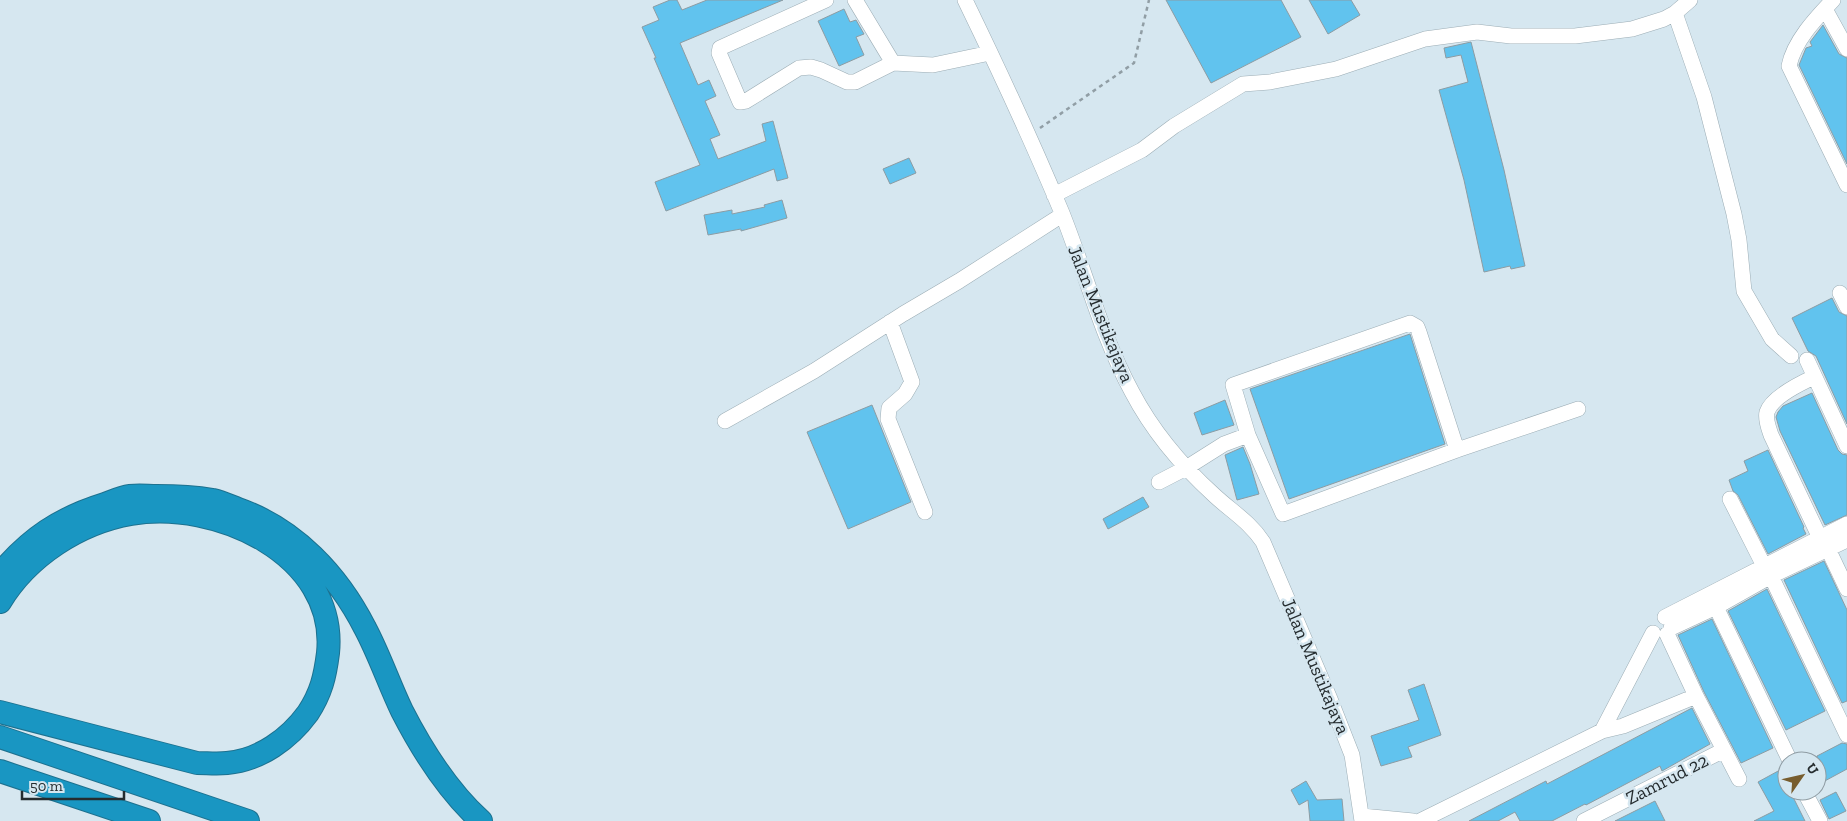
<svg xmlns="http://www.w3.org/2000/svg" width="1847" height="821" font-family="'Zilla Slab',serif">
<rect width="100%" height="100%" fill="#d6e7f0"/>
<!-- building -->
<path fill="#61c3ee" stroke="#8c9ca3" d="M670,0h7l5,10 25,-10h76l-103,43 18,42 11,-5 7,16 -11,5 15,34 -10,4 8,20 48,-18 -4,-17 11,-3 15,57 -11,3 -3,-12 -108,42 -11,-29 45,-17 -46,-107h2l-14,-31 17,-7 -6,-13z
M1166,0h115l20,37 -90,46z
M1309,0h42l9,15 -32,19z
M844,9l6,13 6,-2 8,14 -8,3 8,18 -25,11 -21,-45z
M1823,25l16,29 8,4v106l-48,-99 7,-17 6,-2 -2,-4z
M1471,42l33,128 21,96 -14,3 -1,-3 -26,6 -20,-92 -25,-90 29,-8 -7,-27 -15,3 -2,-10z
M909,158l7,15 -26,11 -7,-15z
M782,200l5,18 -46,13v-2l-33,6 -4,-20 28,-5v4l33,-7 -1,-2z
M1832,298l7,14 8,4v108l-31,-68 -8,-5 -16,-33z
M1410,334l35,110 -156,55 -39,-110z
M1812,393l26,57 4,4 5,1v60l-22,10 -45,-94 -4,-14 2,-5 5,-6z
M1225,400l9,25 -32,10 -8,-22z
M872,405l39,97 -63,27 -41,-97z
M1243,447l7,17 9,30 -22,6 -12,-45z
M1768,450l36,77 -1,1 3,6 -38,20 -30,-59 -5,-4 -4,-11 19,-9 -4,-10z
M1143,497l6,10 -41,22 -5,-10z
M1824,561l23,49v91l-5,2 -58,-123z
M1767,589l58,122 -39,19 -58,-119z
M1712,619l61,129 -32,15 -37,-71 -26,-57z
M1424,684l17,51 -33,12 4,10 -31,9 -10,-30 48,-16 -11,-30z
M1692,708l18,36 -48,27 -2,-5 -74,39 -1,-1 -33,17h-32l-5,-9 -17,9h-29l77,-40 1,3z
M1842,743l5,1v25l-26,14 -4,-8v-19z
M1780,770l7,13v8h3l15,30h-51l20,-10 -16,-29z
M1306,781l11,19 25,-1 2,22h-34l-2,-21 -9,5 -8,-15z
M1836,792l10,19 -17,8 -9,-19z
M1655,801l10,20h-50z"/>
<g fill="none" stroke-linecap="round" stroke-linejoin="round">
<!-- minor casing -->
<g stroke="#9cadb5" stroke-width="16">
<path id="minor" d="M826,0l-106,48 -1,5 21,49 6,-1 53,-33 12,-1 10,3 26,12h8l38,-19
M855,0l38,63 40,2 57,-12
M965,0c34,70 67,141 97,213 24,60 39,122 70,179 21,40 49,73 82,103 17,16 36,27 49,47l67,157 22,56 10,66
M1833,0c-17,18 -39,41 -44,66l58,119
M1825,9l22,40
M1675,13l29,84 30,117 5,26 5,51 28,48 19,17
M1054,195l88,-45 32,-24 69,-42 27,-2 66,-13 89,-30 52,-7 34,4h64l57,-7 32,-10 11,-6 15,-13
M1840,293l7,14
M890,322l22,60 -7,12 -16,14 -1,11 37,93
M1807,360l40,86
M1814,377c-13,6 -42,20 -47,35 -2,7 2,17 4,23l49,103
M725,421l89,-50 89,-57 56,-33 103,-66
M1457,450l-38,-118 -2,-5 -7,-4 -177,62 15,50 35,79 174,-64 121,-41
M1159,482l27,-14 38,-24 24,-9
M1730,499l34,67
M1828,549l19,40
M1771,576l76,159
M1716,607l74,154
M1665,617l182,-93
M1671,628l45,-21 55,-31 76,-36
M1696,696l43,83
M1602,731l21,-5 73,-30 -29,-62
M1804,791l16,30
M1362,816l51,5
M1420,821l182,-90 51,-98
M1584,821l140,-71"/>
</g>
<!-- highway casing -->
<g stroke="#1d718f" stroke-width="24">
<path id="highway" d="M0,574c30,-36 60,-56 105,-70 8,-3 17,-7 25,-8 9,-1 18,0 27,0 18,0 38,1 56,4 9,2 17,6 25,9 57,20 100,66 127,119 14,26 24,56 37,83 20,39 47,81 79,110
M0,602c28,-46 79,-79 131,-88 84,-15 207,40 197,139 -3,24 -7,40 -20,60 -19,26 -48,47 -81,50 -10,1 -20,0 -30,0l-197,-51
M0,737l248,84
M0,771l149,50"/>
</g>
<!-- path -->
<path stroke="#919ea5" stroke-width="2.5" stroke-dasharray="4 4" stroke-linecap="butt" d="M1040,128l94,-65 15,-63"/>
<!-- minor -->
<use href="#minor" stroke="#fff" stroke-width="15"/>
<!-- highway -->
<use href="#highway" stroke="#1996c2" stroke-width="22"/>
</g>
<g text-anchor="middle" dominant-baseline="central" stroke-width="5" stroke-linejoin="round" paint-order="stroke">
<!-- street labels -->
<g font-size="19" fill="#252c2f" stroke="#d6e7f0">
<text transform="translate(1101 314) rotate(68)">Jalan Mustikajaya</text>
<text transform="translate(1316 666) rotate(67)">Jalan Mustikajaya</text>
<text transform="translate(1667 779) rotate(-27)">Zamrud 22</text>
</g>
</g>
<!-- north arrow -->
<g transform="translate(1802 776) rotate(56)"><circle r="24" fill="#d6e7f0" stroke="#8f9ca3"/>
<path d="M0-4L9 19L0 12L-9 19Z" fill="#775d2e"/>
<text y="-8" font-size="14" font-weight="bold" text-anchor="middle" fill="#252c2f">U</text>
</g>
<!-- scale -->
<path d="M22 791v8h102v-8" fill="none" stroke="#252c2f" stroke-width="2.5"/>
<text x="30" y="791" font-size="15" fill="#252c2f" stroke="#d6e7f0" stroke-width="4" paint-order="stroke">50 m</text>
</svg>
